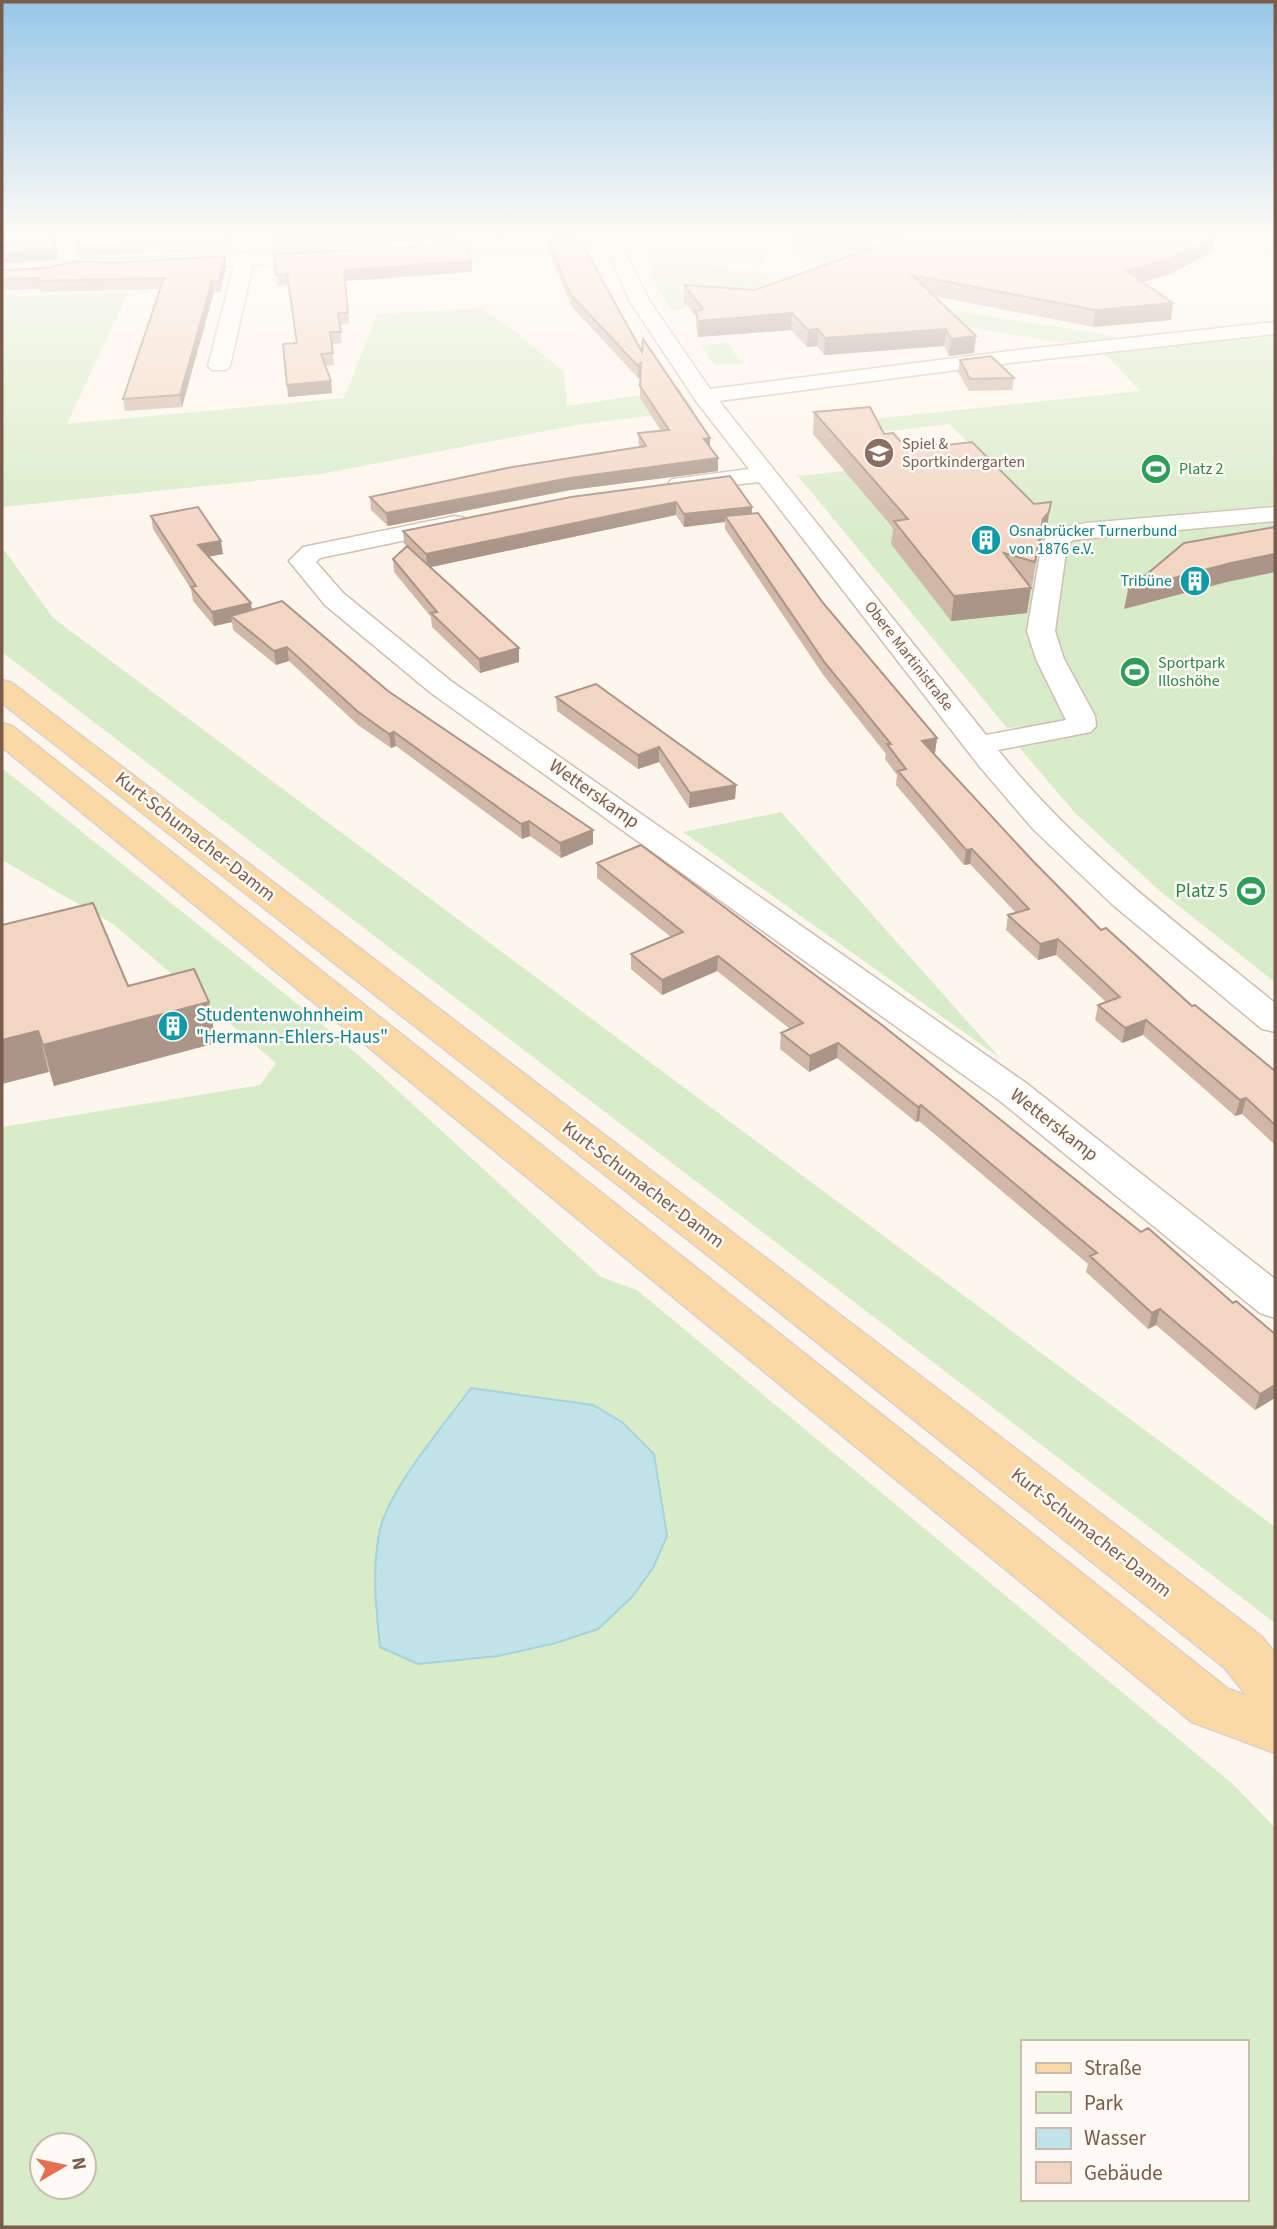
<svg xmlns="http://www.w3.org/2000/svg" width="1277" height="2229" font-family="'Source Sans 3',sans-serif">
<rect width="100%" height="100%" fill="#fdf6ec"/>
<!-- green -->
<path fill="#d8ecc9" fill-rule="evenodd" d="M842,241l33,13 -47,12 -35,-11v-6z
M643,245l110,2 17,-2 -7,19 -6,1 -109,-7z
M650,261l104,7 20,13 340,55v4l-36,4 -24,-3 -288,-47h-35l-59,18 -24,-40 4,-4z
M128,292l-61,132 277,-26 33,-84 105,-6 26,18 56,46 3,34 113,-17 14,21 -117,15 -257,49 -318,33v-210z
M1275,331v651l-114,-90 -86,-79 -56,-66 51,-11 -14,-13 -49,5 -209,-252 130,-14 95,32 -74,-70 -78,9 -7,-13 276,-29 -39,-41z
M727,343l15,20 -27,2 -14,-20z
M2,547l51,71 1222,909v96l-1273,-971z
M2,768l308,246 62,53 229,210 36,13 598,496 40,42v399h-1273v-1100l258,-42 16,-22 -163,-139 -111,-64zM1023,2042h224v157h-224zM42,2145h42v42h-42z
M781,812l219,246 -317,-226z"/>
<!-- water -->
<path fill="#bfe3e8" stroke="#a5d3da" stroke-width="2" d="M471,1388l122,17 29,17 32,32 13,82 -14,32 -21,29 -34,32 -42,14 -58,13 -80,8 -38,-17c-4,-38 -8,-75 -1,-113 7,-42 66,-110 92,-146z"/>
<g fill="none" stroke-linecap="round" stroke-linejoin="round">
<!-- minor casing -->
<g stroke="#d1beb0" stroke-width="3">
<path id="minor" d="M60,234h18l-3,18 8,6 32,1 210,-10 9,6 -9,6 -72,3 -23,102 -4,4h-14l-4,-4 26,-101c-34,2 -133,13 -161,2 -6,-2 -13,-8 -17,-13z
M626,234l-3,14 26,52 61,89 300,-38 265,-29v12l-265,29 -291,38 267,334 80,-15 -30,-61 -9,-28 15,-88 14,-14 30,-6 189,-16v14l-202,19 -6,5 -12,86 9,28 31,57 1,10 -5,6 -93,18c79,99 180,174 277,253v29l-13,-3 -149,-124 -80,-76 -53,-62 -221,-285 -79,9 -8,-2 -4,-5 4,-5 77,-10 -53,-68 -67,-101 -23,-55 -189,11 -9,-6 9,-6z
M1208,234h38l29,6v10l-58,-11z
M455,516l9,2 3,5 -3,5 -144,30 -4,4 27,31 108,88 575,402 249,196v39l-15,-5 -260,-212 -569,-408 -106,-88 -36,-44 14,-14z"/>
</g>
<!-- major casing -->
<g stroke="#dad1cd" stroke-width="3">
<path id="major" d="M2,680l10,3 1249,953 14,17v100l-83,-31 -1190,-975v-24l10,3 1216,963 19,7 -22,-28 -511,-408 -712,-557z"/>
</g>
<!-- minor -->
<use href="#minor" fill="#fff" fill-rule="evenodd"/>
<!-- major -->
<use href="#major" fill="#fbd9a5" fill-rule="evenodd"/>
</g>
<!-- wall -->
<path fill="#d1b7a8" d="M77,234h157l-4,17 -146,4 -6,-4 -2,-11z
M272,234h299l-297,15z
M793,234h411l11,2 -3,16 -44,23 -26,7 29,38 -78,7 -159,-31 40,57 -25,3 -5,-10 -120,9 -7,-9 -10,1 -16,-17 -93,7 -2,-9v-11l-12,-16v-16l71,5 112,-40 -74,-1z
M548,240l94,112 68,86v8l8,25 -148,19 -182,36 -17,-16 -1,-13 269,-50 -1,-14 23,-2 -21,-33v-22l-2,2 -66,-71 -24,-56z
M274,254l198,18 -127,9 4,43 -9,1 2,18 -10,1 2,21 -9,1 7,27 -44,4 9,-54 -8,-58 -11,1z
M226,267l-6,25h-6l-32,115 -57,4 -2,-12 38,-110 -120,3 -1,-3 -38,1v-20l46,-2z
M960,360l54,18 -2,12 -43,1 -11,-19z
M814,412l70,22 18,9 36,3 96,58 17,-2 -5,33 -7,8 -7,43 -3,-1 -2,28 -76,8 -60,-77 2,-16 -80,-94z
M571,497l181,10v7l71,89 114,135 -2,15h-2l99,107 69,70 91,76 83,65v74l-33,-31 -7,2 -92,-81 -21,8 -27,-23 3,-15 8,-3 -50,-47 -18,5 -32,-30 2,-15 8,-2 -46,-49 -6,1 -68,-80 1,-10 -12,-16 1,-5 -62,-78 -99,-147v-7l-41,5 -8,-12 -246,52 89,81v14l-39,11 -48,-46 -1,-10 -37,-45 -1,-13 14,-13 -3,-2 -1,-13z
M151,516l72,38 -15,3 44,53 136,81 205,139v14l-32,14 -31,-22 -8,3 -126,-93 -5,2 -33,-23 -69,-64 -13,4 -43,-35 -1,-8 -18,4 -21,-25 -2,-12 -38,-60z
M556,697l180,88 -1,14 -46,9 -30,-46 -21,7 -81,-58z
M641,845l634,553 -20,12 -99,-85 -8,4 -62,-57 2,-8 -169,-143 -3,1 -79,-64 -28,14 -29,-23 1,-16 9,-4 -73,-58 -55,24 -31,-26v-15l40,-17 -74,-59v-15z
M2,925l126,61 88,57 -162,43z"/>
<!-- shaded-wall -->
<path fill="#aa9588" d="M54,234h5l-4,15h1l2,11 -54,3 -2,-10 49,-10z
M230,234h4l-4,17 -1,-11z
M1215,236l-3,16 -44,23 -45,12 3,-16z
M225,256l1,11 -6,25 -1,-11z
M472,261v11l-127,9 4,43 -5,-54z
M212,281l2,11 -32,115 -2,-12z
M1173,303l-2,17 -78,7 2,-17z
M792,313l-1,17 -93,7v-16z
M818,329l-1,17 -10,1 1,-17z
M946,329l-2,17 -120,9 1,-17z
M976,336l-2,17 -25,3 2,-17z
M641,363v12l-3,3v-12z
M331,381l1,12 -44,4 -1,-12z
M710,438v12l-6,-11z
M718,458v13l-148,19 -182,36 -2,-13 184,-35z
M676,502v13l-249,53 -1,-14z
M752,507l-1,12 -26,-3v6l-41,5v-13z
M1049,512l-3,23 -7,8 -7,43 11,-67z
M221,541l2,13 -23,4 -2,-13z
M1275,554v18l-48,10 -103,27 4,-19 103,-27z
M1031,588l-4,25 -76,8 3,-25z
M251,603l2,14 -22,-1 1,6 -18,4 -2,-14z
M287,647l2,14 -13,4 -2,-14z
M519,648v14l-39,11 -1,-14z
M394,732l2,14 -5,2 -2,-14z
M937,738l-2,15 -15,2 2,-14z
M659,747v15l-21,7v-14z
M736,785l-1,14 -46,9 1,-15z
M529,821l1,15 -8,3 -1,-15z
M593,830v14l-32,14 -1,-15z
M972,849l-2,15 -6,1 2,-15z
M1058,939l-2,16 -18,5 2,-16z
M718,956l-1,15 -55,24v-15z
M209,1002l7,41 -162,43 -11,-41z
M1146,1020l-3,15 -21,8 3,-15z
M38,1031l11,41 -47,12v-44z
M838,1043l-1,15 -28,14 1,-16z
M1246,1098l-4,16 -7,2 5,-16z
M921,1105l-2,16 -3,1 2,-15z
M1160,1309l-4,16 -8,4 4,-16z
M1275,1385v13l-20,12 5,-16z"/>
<!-- building -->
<path fill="#f3d5c3" stroke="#aa9588" stroke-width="2" d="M15,234h39l-3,9 5,6 -54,4 1,-6h7z
M77,234h153l-1,6 -147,5 -6,-5z
M272,234h95l-94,5z
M853,234h351l11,2 -45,23 -44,12 47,32 -78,7 -183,-35 64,61 -25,3 -5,-10 -121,9 -7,-9 -10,1 -16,-17 -94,8 -2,-10 7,-2 -19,-24 71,5 154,-55z
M579,238l63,114 1,-13 67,99 -6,1 14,19 -148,20 -184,35 -16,-16 137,-29 139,-22 -8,-13 31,-3 -29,-44 1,-23 -3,3 -67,-71 -23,-55z
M467,244l5,17 -128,9 4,43h-10l3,19h-11l3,21 -12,1 10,27 -44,4 -4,-41 14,-1 -10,-69 -11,1 -2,-21z
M225,256l-6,25h-7l-32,114 -57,4 41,-121 -125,3v-3l-37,1v-9l46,-2 28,-7 37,2z
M991,356l23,22 -44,1 -10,-19z
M870,407l14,27 9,-1 9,10 29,-3 7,6 34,-4 62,62 17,-2 -2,10 -6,7 -8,43 -31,-9 27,35 -77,8 -60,-75 14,-2 -94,-107z
M730,476l22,31 -68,7 -8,-12 -250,52 -23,-23 168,-34z
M198,507l23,34 -23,4 53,58 -39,9 -21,-25 5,-1 -45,-70z
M758,513l65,90 114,135 -15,3 110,119 69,70 5,-2 86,78 3,-1 80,66v54l-29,-27 -6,2 -94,-80 -21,8 -27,-23 22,-8 -62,-58 -18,5 -32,-29 21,-6 -57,-60 -6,1 -68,-79 8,-2 -19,-25h4l-66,-81 -100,-147z
M1275,527v27l-44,9 -103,27 56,-47z
M407,546l112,102 -40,11 -48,-46 6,-1 -44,-53z
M282,601l106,90 205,139 -33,13 -31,-22 -8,3 -127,-92 -5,2 -32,-23 -70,-64 -13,4 -43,-35z
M596,684l140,101 -46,8 -31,-46 -21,8 -82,-58z
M641,845l241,180 259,207 7,-4 85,75 3,-2 39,33v51l-15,9 -100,-85 -8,4 -62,-57 7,-3 -176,-148 -3,2 -80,-64 -28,13 -29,-23 22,-10 -85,-67 -56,24 -31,-26 52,-22 -86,-69z
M93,903l35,83 66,-17 15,33 -166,43 -5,-14 -36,9v-115z"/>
<!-- sky -->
<linearGradient id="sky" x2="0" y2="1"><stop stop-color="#97c7e8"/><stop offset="0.43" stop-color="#fefbf6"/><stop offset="1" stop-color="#fefbf6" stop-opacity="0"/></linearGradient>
<rect width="1277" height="546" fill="url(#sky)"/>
<!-- icons -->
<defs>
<g id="school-disc" transform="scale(1.575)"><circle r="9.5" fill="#8d6e63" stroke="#fffaf3"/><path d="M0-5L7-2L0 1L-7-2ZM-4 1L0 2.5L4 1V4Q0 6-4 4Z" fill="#fff"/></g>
<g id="stadium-disc" transform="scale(1.575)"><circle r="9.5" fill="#2e9e5b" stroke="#fffaf3"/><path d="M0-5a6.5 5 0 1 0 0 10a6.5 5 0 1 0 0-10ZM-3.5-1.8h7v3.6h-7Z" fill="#fff"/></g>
<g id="building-disc" transform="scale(1.575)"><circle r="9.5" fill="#0f9aa8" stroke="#fffaf3"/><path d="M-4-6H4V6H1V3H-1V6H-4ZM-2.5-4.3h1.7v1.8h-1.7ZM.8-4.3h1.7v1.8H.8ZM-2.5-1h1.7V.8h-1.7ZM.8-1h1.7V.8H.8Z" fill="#fff"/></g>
</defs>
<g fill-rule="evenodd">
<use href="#school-disc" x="879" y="453"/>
<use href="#stadium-disc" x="1156" y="469"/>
<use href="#building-disc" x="986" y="540"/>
<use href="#building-disc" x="1195" y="581"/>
<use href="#stadium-disc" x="1135" y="672"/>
<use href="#stadium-disc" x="1251" y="891"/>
<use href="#building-disc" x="173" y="1026"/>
</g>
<g text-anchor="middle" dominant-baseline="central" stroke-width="5" stroke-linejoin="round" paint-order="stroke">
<!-- far-education labels -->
<g font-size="16" fill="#785e54" stroke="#fffaf3" text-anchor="start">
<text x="902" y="444">Spiel &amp;<tspan x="902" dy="18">Sportkindergarten</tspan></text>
</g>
<!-- far-leisure labels -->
<g font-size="16" fill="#27864d" stroke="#fffaf3" text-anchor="start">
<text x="1179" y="469">Platz 2</text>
<text x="1158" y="663">Sportpark<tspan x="1158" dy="18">Illoshöhe</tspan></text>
</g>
<!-- far-culture labels -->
<g font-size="16" fill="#0d838f" stroke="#fffaf3" text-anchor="start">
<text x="1009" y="531">Osnabrücker Turnerbund<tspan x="1009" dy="18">von 1876 e.V.</tspan></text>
<text x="1172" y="581" text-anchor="end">Tribüne</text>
</g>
<!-- far-street labels -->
<g font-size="16" fill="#7a5c4d" stroke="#fffaf3">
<text transform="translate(909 656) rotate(52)">Obere Martinistraße</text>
</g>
<!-- street labels -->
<g font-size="19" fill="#7a5c4d" stroke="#fffaf3">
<text transform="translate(594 794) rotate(35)">Wetterskamp</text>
<text transform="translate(195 837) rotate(38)">Kurt-Schumacher-Damm</text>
<text transform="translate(1054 1125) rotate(38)">Wetterskamp</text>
<text transform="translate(643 1185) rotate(37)">Kurt-Schumacher-Damm</text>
<text transform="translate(1091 1533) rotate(38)">Kurt-Schumacher-Damm</text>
</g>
<!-- leisure labels -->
<g font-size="19" fill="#27864d" stroke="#fffaf3" text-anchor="end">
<text x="1228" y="891">Platz 5</text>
</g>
<!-- culture labels -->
<g font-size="19" fill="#0d838f" stroke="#fffaf3" text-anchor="start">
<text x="196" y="1015">Studentenwohnheim<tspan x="196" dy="22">"Hermann-Ehlers-Haus"</tspan></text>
</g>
</g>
<!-- border -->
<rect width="1277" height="2229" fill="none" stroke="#7a5c4d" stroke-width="7"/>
<!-- legend -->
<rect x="1021" y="2040" width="228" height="161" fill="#fffaf3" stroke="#cabbb1" stroke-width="2"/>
<rect x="1036" y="2063" width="35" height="10" fill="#fbd9a5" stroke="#cabbb1" stroke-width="2"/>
<text x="1084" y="2075" font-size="21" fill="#7a5c4d">Straße</text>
<rect x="1036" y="2092" width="35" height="21" fill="#d8ecc9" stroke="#cabbb1" stroke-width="2"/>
<text x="1084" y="2110" font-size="21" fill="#7a5c4d">Park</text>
<rect x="1036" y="2128" width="35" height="21" fill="#bfe3e8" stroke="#cabbb1" stroke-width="2"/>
<text x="1084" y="2145" font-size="21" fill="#7a5c4d">Wasser</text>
<rect x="1036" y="2162" width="35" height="21" fill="#f3d5c3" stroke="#cabbb1" stroke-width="2"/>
<text x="1084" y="2180" font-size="21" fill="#7a5c4d">Gebäude</text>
<!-- north arrow -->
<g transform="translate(63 2166) rotate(81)"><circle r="33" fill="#fffaf3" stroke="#cabbb1" stroke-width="2"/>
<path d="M0-5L12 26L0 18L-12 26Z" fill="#e76f51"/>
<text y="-10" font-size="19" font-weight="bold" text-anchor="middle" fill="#7a5c4d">N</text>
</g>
</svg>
